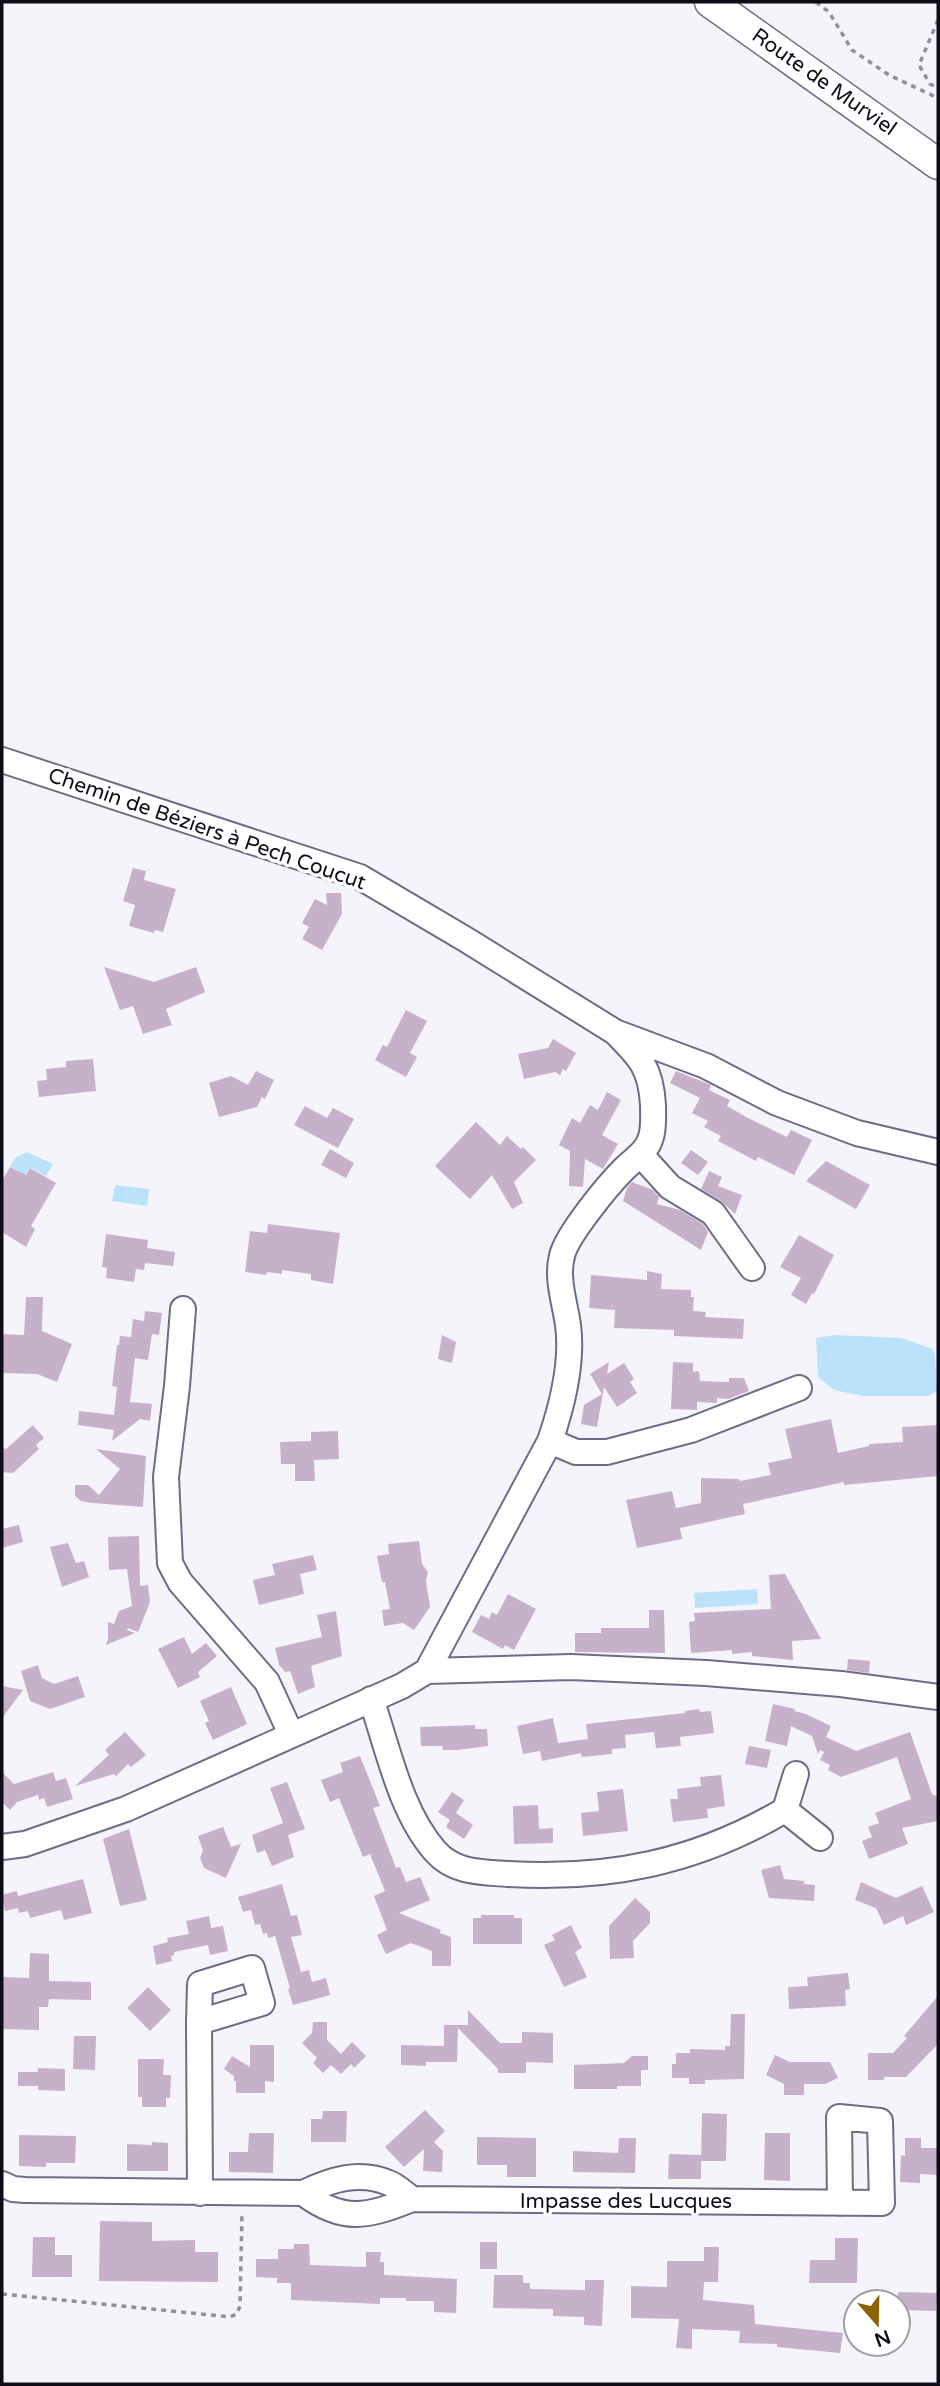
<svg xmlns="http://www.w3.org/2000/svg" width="940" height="2386" font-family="'Varela Round',sans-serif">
<rect width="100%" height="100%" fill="#f5f4fa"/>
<!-- water -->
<path fill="#bae3fb" d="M27,1152l26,12 -7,12 -16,-9 -5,8 -15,-9 5,-8z
M115,1185l34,4 -2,17 -35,-5z
M835,1335l66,3 32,11 2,7 2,35 -9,5h-65l-29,-6 -16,-13 -2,-39z
M757,1589l1,15 -63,4 -1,-15z"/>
<!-- building -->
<path fill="#c7b1ca" d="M133,868l13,3 -2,9 32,9 -13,43 -8,-2 -1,3 -25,-7 6,-21 -12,-4z
M326,893h15l1,21 -20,36 -20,-11 7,-12 -7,-4 13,-24 12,6z
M104,967l50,15 42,-15 9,25 -39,17 6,16 -29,9 -10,-28 -13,4z
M406,1010l21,11 -17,32 7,4 -11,20 -31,-17 8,-15 4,2z
M553,1039l23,14 -10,18 -3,-2 -3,6 -5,-3 -31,7 -6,-25 30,-6z
M93,1059l3,32 -57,6 -2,-16 10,-1 -1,-11 20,-2v-6z
M256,1071l18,9 -9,19 -3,-2 -5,10 -38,10 -10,-34 22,-7 17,9z
M676,1071l35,14 -2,5 21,10 -3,6 21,12 39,19 4,-7 21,10 -18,35 -36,-18 -2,4 -38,-20 3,-5 -17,-9 4,-6 -16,-8 8,-15 -30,-15z
M607,1092l14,8 -19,35 16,9 -15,25 -18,-10 -2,28 -14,-1 1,-35 -11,-6 13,-27 8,5 10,-18 8,5z
M305,1106l22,12 6,-10 21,11 -16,29 -44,-23z
M476,1122l24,23 7,-9 14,13 2,-2 13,13 -22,22 9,21 -11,6 -20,-34 -22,24 -35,-33z
M330,1149l24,14 -8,15 -25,-13z
M691,1150l17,12 -10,13 -17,-12z
M826,1161l44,24 -14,24 -50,-28z
M10,1167l16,8 4,-7 26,15 -25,43 4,3 -9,18 -24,-15v-51z
M709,1171l13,6 -4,9 24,9 -7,19 -14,-13 -20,-12z
M632,1182l21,8 6,7 -2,7 23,6 23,14 5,8 -7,18 -78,-49 4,-13z
M268,1224l72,9 -7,51 -22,-4v-6l-29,-4v4l-15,-2 -1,3 -21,-3 5,-41 17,2z
M106,1234l42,6 -1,8 28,4 -2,14 -28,-3 -1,7 -8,-1 -2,13 -28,-4 1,-10 -5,-1z
M799,1235l35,20 -20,39 -2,-1 -6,11 -15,-9 10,-17 -21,-11z
M647,1271l15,3 -1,15 30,1v7h3l-1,14 13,1 -1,5 39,2 -1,20 -69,-3v-6l-60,-2 1,-18 -26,-2 2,-33 56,5z
M26,1297h17l-1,34 30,13 -15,38 -20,-8 -35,-1v-39l22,1z
M145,1311l17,2 -3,22 -7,-1 -4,26 -13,-2 -5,44 22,2 -2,17 -10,-2 -28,22 2,-11 -36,-5 1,-14 35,4 3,-28 -5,-1 5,-41h2l1,-9 11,1 2,-18 11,2z
M442,1335l14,7 -4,21 -14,-4z
M609,1362l-2,12 17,-11 10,16 -4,3 7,11 -20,14 -13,-20 -7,40 -16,-3 3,-19 18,-11 -12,-20z
M673,1362l20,1v9l6,-1 1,10 29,1v-4h15l5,13 -21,8 -11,-1v5l-20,-1v8l-26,-1z
M831,1419l7,34 31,-7v-2l34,-2 -1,-15 36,-2v51l-94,9v-3l-101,22 2,10 -65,14 2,11 -45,9 -11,-48 46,-9 4,17 25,-5v-25l38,1 1,2 31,-6 -3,-12 24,-5 -7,-29z
M33,1425l11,13 -8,7 3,4 -26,24 -11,-1v-24l4,1z
M338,1431l1,28 -25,1 1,21h-20v-17h-14l-1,-22 31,-1v-9z
M96,1449l50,7 -3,51 -51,-4 -11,-2 -6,-5v-11h13l11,10 21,-26z
M19,1525l4,17 -21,6v-19z
M139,1536l1,50 8,-1 2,17 -12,30 -10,-4 -1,2 8,3 -29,12 2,-7v-16l6,2 5,-13 13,-5 -5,-37 -18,1 -1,-33z
M419,1541l3,23 6,8 -2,9 4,26 -16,23 -11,-7 -19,3 -2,-16 8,-1 -5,-27h-3l-5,-26 12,-2 -1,-10z
M68,1543l8,20 8,-2 5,16 -27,10 -12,-40z
M313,1555l4,15 -17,4 4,20 -45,11 -6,-25 22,-5 -3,-11z
M785,1574l36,65 -29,2 1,19 -41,-4v-4l-20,2v-4l-41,3 -2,-31 6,-1 -1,-8 77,-4 -2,-34z
M508,1594l28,15 -22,41 -9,-5 -2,4 -31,-17 9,-17 8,4 3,-7 5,3z
M649,1610h15l1,43 -90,-1v-19h26v-5h48z
M336,1611l6,45 -31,10 4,21 -17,7 -8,-23 -5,1 -6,-7 -4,-17 47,-11 -5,-22z
M184,1637l8,17 14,-11 11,13 -19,16 2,5 -22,11 -20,-39z
M848,1659l22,2 -1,12 -22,-3z
M38,1665l4,13 12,6 24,-8 7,21 -35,12 -20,-8 -9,-30z
M2,1686l21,4 -21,28z
M231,1687l16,37 -34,16 -8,-17 4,-2 -9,-20z
M773,1704l22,5 -1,2 12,3 25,12 -5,11 30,14 54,-19 22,62 6,3v24l-36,7 6,16 -39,15 -7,-18 10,-4 -4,-10 11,-4 -4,-10 36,-14 -14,-42 -56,20 -13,-7 2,-5 -10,-5 4,-8 -4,-2 -2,4 -6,-18 -21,-10 -4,20 -22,-5z
M699,1709l1,3 11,-1 3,22 -34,4 1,9 -25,2 -2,-16 -29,3 1,13 -14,1v5l-30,3 -1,-4 -39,8 -2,-10 -17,3 -6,-28 36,-8 5,25 30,-4 -2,-15 99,-11v-2z
M475,1725v4h12l1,17 -31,4h-14l-1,-4h-21l-1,-19z
M125,1732l21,23 -15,12 -3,-3 -12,12 -2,-2 -39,12 34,-31 -4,-5z
M749,1746l22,4 -4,18 -22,-4z
M360,1756l20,50 -7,2 23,60 4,-1 6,15 14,-5 10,23 -31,13 42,17 -1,3 11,4v29h-19v-15l-21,-8 -25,11 -9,-19 10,-5 -13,-34 11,-5 -15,-37 -7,3 -24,-59 -9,4 -9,-22 22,-8 -3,-9z
M2,1772l12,12 39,-12 3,9 10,-3 7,21 -26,8 -3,-9 -5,2 -1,-5 -21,7 -7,8 -8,-8z
M721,1775l4,31 -18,3 1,9 -35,4 -3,-23h8l-1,-10 24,-3 -1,-9z
M287,1782l18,47 -17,6 6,22 -22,9 -7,-16 -8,3 -5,-18 31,-12 -13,-35z
M623,1789l5,42 -45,5 -2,-23 18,-2 -2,-19z
M452,1792l12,8 -8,13 17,12 -9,14 -18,-12 4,-7 -12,-8z
M538,1805l1,24 14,-1v15l-39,1 -1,-38z
M223,1827l8,20 10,-3 -15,34 -22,-10 -4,-10 3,-7 -5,-15z
M129,1829l18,71 -27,6 -17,-67z
M780,1865l4,14 20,2v3l11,1 -1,16 -45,-3 -8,-28z
M83,1879l9,34 -28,7 -3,-10 -31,8 -2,-7 -9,2 -1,-5 -13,3 -3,-16 15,-4 1,5z
M861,1882l35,16 26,-12 12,26 -28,13 -3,-9 -19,9 -8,-17 -21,-8z
M282,1884l9,32 6,-1 5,20 -11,2 10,35 8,-2 3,12 14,-4 4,17 -37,10 -5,-16 2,-1 -15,-52 -7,2 -1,-5 -4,1 -3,-10 -5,1 -4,-15 -8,2 -5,-15z
M635,1898l15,14v11l-17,18 1,17 -24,1 -1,-33z
M481,1915h33v3h8v26h-49v-26h8z
M209,1916l2,12 12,-2 5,25 -18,4 -2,-10 -34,7v3l-3,1 1,5 -16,4 -3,-19 15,-4 -1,-4 22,-4 -3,-13z
M571,1925l11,23 -7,4 12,25 -23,10 -20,-42 11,-5 -3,-5z
M30,1953l19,1v27l42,1v18l-42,-1 -1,8h-9v23l-37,-1 1,-52 26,1z
M848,1973l2,16 -5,1 1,16 -57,3 -1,-22 20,-1 -1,-9z
M148,1987l23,23 -21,21 -23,-23z
M938,1996v48l-32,33h-22v3h-16v-27h25l14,-15 -3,-2z
M468,2010l32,33h22v-11l31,1v30l-27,-1v11h-28v-4l-40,-41 -1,34h-31v4l-25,-1v-20l43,1v-21h24z
M731,2014h14l-1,65 -39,1v4h-16v-6h-17v-14h4v-11h14v-4l35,1v-4h5z
M313,2022h14v18l14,14 11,-12 14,14 -12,12 -3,-4 -10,10 -10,-9 -8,8 -10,-10 4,-5 -15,-15 10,-10z
M74,2036h22l-1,34 -22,-1z
M250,2045h24v37l-9,-1v12h-29v-12h-2v-5l-10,-7 8,-13 18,11z
M775,2055l15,7h40l8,16 -13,6h-21v11h-20v-11l-18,-9z
M632,2056h16v14h-7v16h-24v3h-43v-24l50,-2z
M138,2059h26l-1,16h8l-1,23h-4v9h-24v-10h-4z
M38,2068l27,1v22l-27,-1v-4h-20v-14h20z
M425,2110l20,21 -11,11 9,9 -1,21 -19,-1 1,-22 -20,18 -19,-20z
M323,2111h24l-1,31h-35v-23h11z
M702,2113l25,1 -1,47h-25z
M249,2133h25l-1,40 -44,-1v-20h19z
M765,2133h25v48l-26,-1z
M19,2135l57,1 -1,27h-29v4l-27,-1z
M477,2137l59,1v39h-29v-12h-30z
M619,2138h17l-1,35 -62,-1v-21l45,2z
M905,2138h16v10h17v27l-18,-1v9l-20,-1 1,-27 4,1z
M152,2142l16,1v28h-41v-27l25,1z
M669,2154l32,1v24h-33z
M100,2221l52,1v19l43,-1v12h23v30l-119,-1z
M33,2237h22v18h17v22h-40z
M835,2238h23l-1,45h-48l1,-23h25z
M480,2242h17v27h-17z
M294,2244h15l1,21 56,2v-15h15l-1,10h4v13l73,4 -1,34 -22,-1v-11h-28v-3h-26v6l-89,-4v-17h-14v-5l-21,-1v-18h22v-10h16z
M704,2247h15l-1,35h-14l-1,18 51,5 1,19 88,9 -3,20 -63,-6v-3l-38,-1 1,-12 -48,-2v20l-16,-1 3,-29 -48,-1v-32l36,1v-26h37z
M494,2275h29v8h7v6l55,1v-10h19l-2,46 -18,-1v-8l-31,-1v-7l-60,-1z
M898,2292l39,1 -1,18 -38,-1z"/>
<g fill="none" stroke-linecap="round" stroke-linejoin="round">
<!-- minor casing -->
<g stroke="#6f6b87" stroke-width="28">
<path id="minor" d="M2,760l358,117 105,62 150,93 91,34 71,37 80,30 81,19
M641,1155l29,32 43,26 39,55
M183,1309l-6,77 -11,91 4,86 10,19 87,100 24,52
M550,1441l26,11h31l84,-22 108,-42
M427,1671l144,-4 135,6 135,11 97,13
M371,1699c17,49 29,112 64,152 19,22 46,21 73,23 101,6 189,-12 277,-64l11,-36
M785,1810l35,28
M2,1847l23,-3 101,-35 276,-123 25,-15 123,-230c12,-35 23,-79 18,-116 -3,-22 -12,-47 -6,-69 4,-20 46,-71 62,-87 10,-10 23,-17 27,-32 3,-9 2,-22 2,-32 -2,-37 -13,-48 -38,-73
M199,2022l1,-38 52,-16 10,35 -63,19 1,171
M2,2184l11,5 12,1 278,3c27,-13 56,-23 86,-10 8,3 16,11 23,16l470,4 -2,-82 -41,-4 1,86
M303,2193c40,30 64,24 109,6"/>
</g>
<!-- major casing -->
<g stroke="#6f6b87" stroke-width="33">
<path id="major" d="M710,2l228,162"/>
</g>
<!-- path -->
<path stroke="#919098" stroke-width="3.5" stroke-dasharray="5 5" stroke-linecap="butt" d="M816,2l13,10 23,38 37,25 49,23
M938,20l-19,45 11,19 8,4
M2,2294l228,23 7,-3 3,-8 2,-93"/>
<!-- minor -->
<use href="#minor" stroke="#fff" stroke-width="24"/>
<!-- major -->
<use href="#major" stroke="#fff" stroke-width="30"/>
</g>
<g text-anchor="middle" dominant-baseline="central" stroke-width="7" stroke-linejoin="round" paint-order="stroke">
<!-- street labels -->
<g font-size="21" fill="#0e0c16" stroke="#fff">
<text transform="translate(824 82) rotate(35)">Route de Murviel</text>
<text transform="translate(207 829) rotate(19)">Chemin de Béziers à Pech Coucut</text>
<text x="626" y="2201">Impasse des Lucques</text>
</g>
</g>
<!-- border -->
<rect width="940" height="2386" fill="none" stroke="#0e0c16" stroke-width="7"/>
<!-- north arrow -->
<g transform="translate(877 2323) rotate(160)"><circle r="33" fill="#ffffff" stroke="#9f9ea2" stroke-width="2"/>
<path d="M0-5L12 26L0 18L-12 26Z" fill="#8c6204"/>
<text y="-10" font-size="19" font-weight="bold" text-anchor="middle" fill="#0e0c16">N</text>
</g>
</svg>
